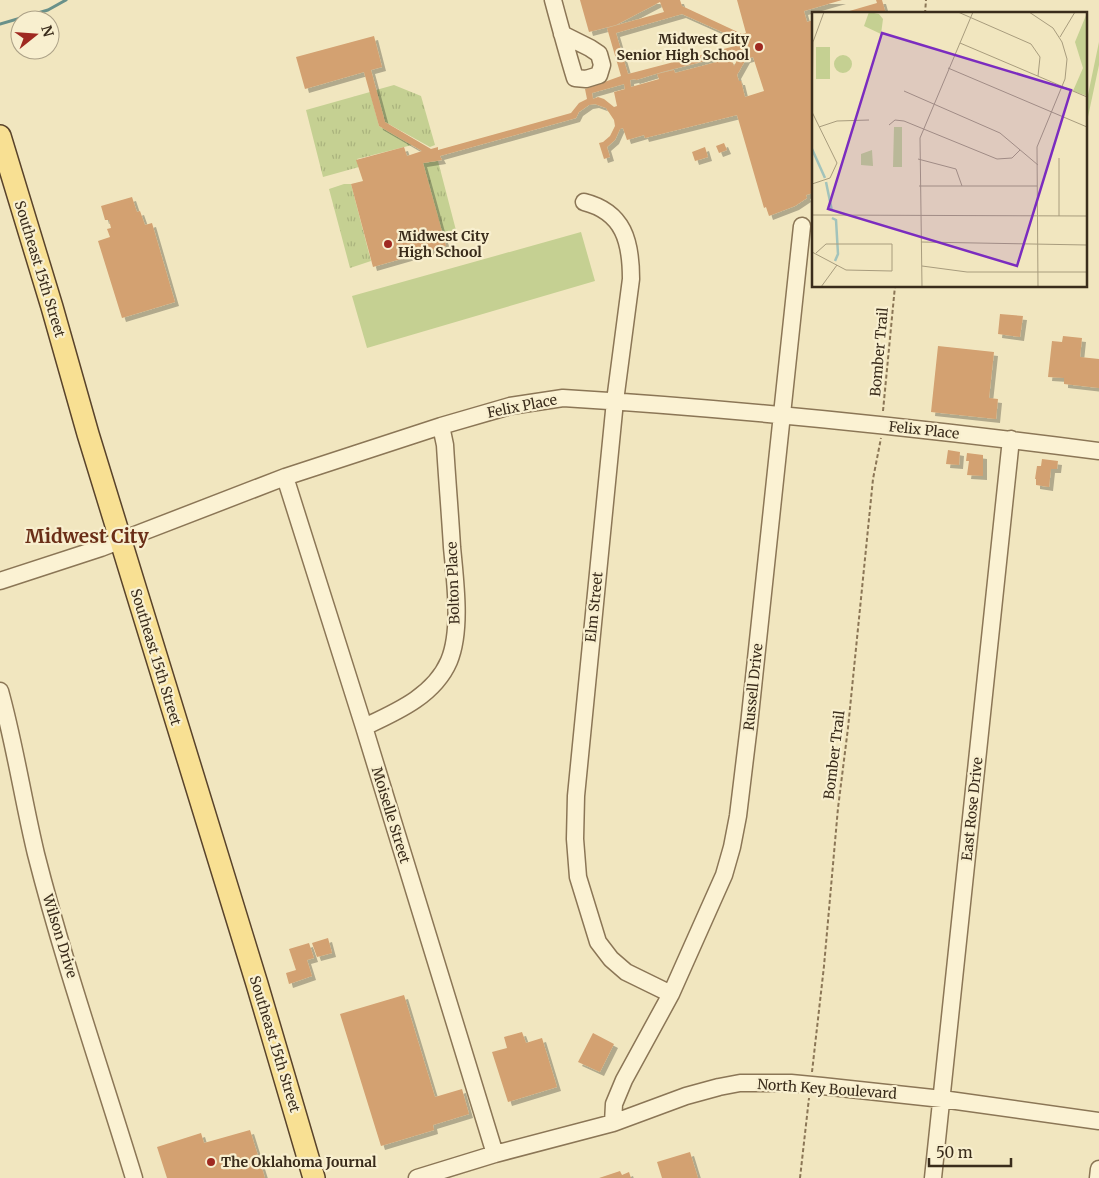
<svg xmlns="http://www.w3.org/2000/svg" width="1099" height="1178" font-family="Merriweather,serif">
<defs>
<pattern id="grass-tufts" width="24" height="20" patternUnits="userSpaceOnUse" patternTransform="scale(1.25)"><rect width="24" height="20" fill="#c5d092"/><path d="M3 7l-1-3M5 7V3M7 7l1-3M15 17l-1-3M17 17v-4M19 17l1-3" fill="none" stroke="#aab37d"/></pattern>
<filter id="shadow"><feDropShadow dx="4" dy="4" stdDeviation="0" flood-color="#0004"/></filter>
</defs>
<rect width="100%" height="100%" fill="#f1e6bf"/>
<!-- grass -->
<path fill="url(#grass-tufts)" d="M394,85l27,11 14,49 -5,2 -45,-25 -9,-32z
M370,92l9,34 33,19 -55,14 2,8 -36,10 -17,-67z
M438,161l20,77 -6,2 -10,-7 -19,-70z
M344,184h7l20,77 -21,7 -21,-79z"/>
<!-- pitch -->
<path fill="#c5d092" d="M1099,42v23l-14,66v-22z
M581,232l14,49 -228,67 -15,-52z"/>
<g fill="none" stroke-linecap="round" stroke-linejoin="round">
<!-- stream -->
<path stroke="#69918a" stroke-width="3" d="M0,24l48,-14 18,-10"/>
</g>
<!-- building -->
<path fill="#d3a171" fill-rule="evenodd" filter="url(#shadow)" d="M580,0h100l2,6 60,28 4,-1 -9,-33h105l-38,11 3,11 6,-2v114h-2l2,8v51l-7,2 1,3 -12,8 -26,10 -3,-9 -2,1 -27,-93 -92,23 -1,-3 -17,5 -4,-12 -3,1 -5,11 -8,7 3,10 -6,2 -5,-16 4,-1 7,-6 5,-10 -1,-6 -8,-12 -11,-4 -6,1 -10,7 -3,6 -136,38 2,4 -19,3 23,83 -73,21 -22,-83 12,-3 -7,-21 48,-13 3,9 15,-5 -43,-25 -15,-54 -59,17 -9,-32 78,-21 8,31 -11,3 14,52 46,27 7,-2v3l133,-37 8,-10 8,-4 -2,-10 36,-13 -14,-48 57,-16 -4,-10 -44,23 -27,7zM682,14l56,25 -3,7 -107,28 -12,-41zM737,53l3,2 -6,11 -2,-5 -4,-2 -53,14 -1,-3 -17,4 2,5 -28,8 -1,-7 5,-1 1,1 26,-8zM753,57l11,34 -19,6 -4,-16h-2l-2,-6 9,-16zM624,84l1,5 -11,3 3,14 -3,1 -10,-8 -6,-2 -5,2 -1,-6z
M876,0h6l4,14h-47l38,-11z
M724,143l3,7 -8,3 -3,-7z
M705,147l3,10 -13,4 -3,-9z
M132,197l5,15 3,-1 5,14 7,-2 23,79 -53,16 -24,-77 12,-4 -3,-8 4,-1 -2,-8h-4l-4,-14z
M1000,314l23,2 -3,21 -22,-3z
M1063,336l19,2 -2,19 19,2v29l-35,-4v-6l-16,-1 4,-36 10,1z
M938,346l56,6 -5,46 9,1 -2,20 -65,-7z
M948,450l12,2 -1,13 -13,-1z
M967,453l16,2v21l-16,-1 2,-14h-3z
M1042,459l16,2 -1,8h-6l-2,18 -13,-2v-6h-1l2,-13h4z
M328,938l4,15 -15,4 -5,-14z
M309,943l5,15 -7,2 5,16 -23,8 -3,-11 10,-3 -7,-21z
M404,995l31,102 27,-8 7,25 -36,11 1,5 -53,16 -41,-132z
M522,1032l4,11 16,-5 15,49 -49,15 -16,-50 15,-4 -3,-11z
M593,1033l21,11 -14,28 -22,-10z
M250,1130l15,48h-98l-10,-31 44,-14 3,10z
M690,1152l8,26h-36l-5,-16z
M620,1171l2,4 7,-3 2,6h-32z"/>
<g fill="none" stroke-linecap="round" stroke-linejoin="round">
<!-- minor casing -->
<g stroke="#8b7656" stroke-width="19">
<path id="minor" d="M553,0c7,26 14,52 22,78l11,1 13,-4 3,-10 -3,-11 -9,-6 -28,-14
M584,202c40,10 47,40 47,77l-16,122 -39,395 -1,43 3,38 20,65 13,17 15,13 45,22
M285,477l79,250 131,427
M0,581l101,-33 184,-71 156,-51 69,-20 53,-8c180,11 358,30 536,53
M0,691c15,54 23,109 36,163 28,110 65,216 98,324
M364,727c32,-15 70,-31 85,-66 13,-31 6,-81 3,-114 -2,-34 -5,-68 -7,-102l-4,-19
M613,1123l1,-19 10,-24 47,-86 53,-119 8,-28 6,-31 11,-91 53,-499
M417,1178l78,-24 118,-31 73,-27 33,-9 21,-4h51l31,3 120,13 157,22
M933,1178l78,-739
M1098,1178l1,-9"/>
</g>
<!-- major casing -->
<g stroke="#59432b" stroke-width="24">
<path id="major" d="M0,136l52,171 36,127 169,550 57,194"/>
</g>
<!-- path -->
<path stroke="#8b7656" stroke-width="2" stroke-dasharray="4 2.5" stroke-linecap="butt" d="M925,14l1,-14
M883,411l12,-125
M812,1072l12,-106 14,-158 10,-80 25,-249 8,-41
M800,1178l9,-80"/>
<!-- minor -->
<use href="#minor" stroke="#fbf2d3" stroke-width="16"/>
<!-- major -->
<use href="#major" stroke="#f8e093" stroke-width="21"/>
</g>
<!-- markers -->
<g fill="#9f2921" stroke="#f8efcf" stroke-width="2">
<circle cx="759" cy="47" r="5"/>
<circle cx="388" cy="244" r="5"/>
<circle cx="211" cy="1162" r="5"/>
</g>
<g text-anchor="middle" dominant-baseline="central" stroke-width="4.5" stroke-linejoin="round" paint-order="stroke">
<!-- poi labels -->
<g font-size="14" font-weight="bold" fill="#3a2c1b" stroke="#f8efcf" text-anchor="start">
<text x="749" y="39" text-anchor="end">Midwest City<tspan x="749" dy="16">Senior High School</tspan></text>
<text x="398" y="236">Midwest City<tspan x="398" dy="16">High School</tspan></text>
<text x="221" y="1162">The Oklahoma Journal</text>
</g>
<!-- street labels -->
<g font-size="14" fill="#3a2c1b" stroke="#f8efcf">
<text transform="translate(40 269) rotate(73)">Southeast 15th Street</text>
<text transform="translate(879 352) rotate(-85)">Bomber Trail</text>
<text transform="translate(522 406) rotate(-11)">Felix Place</text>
<text transform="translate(924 430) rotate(6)">Felix Place</text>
<text transform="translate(453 583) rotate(-92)">Bolton Place</text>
<text transform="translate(594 607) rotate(-84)">Elm Street</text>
<text transform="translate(156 657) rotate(73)">Southeast 15th Street</text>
<text transform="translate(753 687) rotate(-84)">Russell Drive</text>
<text transform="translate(834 755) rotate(-83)">Bomber Trail</text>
<text transform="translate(972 809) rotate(-84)">East Rose Drive</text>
<text transform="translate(391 815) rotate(73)">Moiselle Street</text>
<text transform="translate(60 936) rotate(73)">Wilson Drive</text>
<text transform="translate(275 1044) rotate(73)">Southeast 15th Street</text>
<text transform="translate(827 1089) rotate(4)">North Key Boulevard</text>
</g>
<!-- district labels -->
<g font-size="19" font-weight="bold" fill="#6a2e17" stroke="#f8efcf">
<text x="87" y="536">Midwest City</text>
</g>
</g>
<!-- overview -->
<g transform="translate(812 12)">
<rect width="275" height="275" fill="#f1e6bf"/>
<path d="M60,138l1,16 -12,-1v-11z" fill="#c5d092"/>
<path d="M275,1v83l-14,-5 10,-23 -8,-26z" fill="#c5d092"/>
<path d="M57,0l10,2 4,5 -2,15 -17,-8zM4,35h14v32h-14zM22 52a9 9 0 1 1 18 0a9 9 0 1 1-18 0ZM82,115h8v40h-9z" fill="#c5d092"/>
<path fill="none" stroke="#a2c3bb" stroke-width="2.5" d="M0,137l13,29M14,170l6,29M20,206l4,2 2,34 -3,7"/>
<path fill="none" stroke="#a89c7d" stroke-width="1" d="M146,0l73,32 9,13 -2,19M217,0l24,16 9,14 5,17 -2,20 -28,68 1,140M248,25l15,-25M148,31l127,54M136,56l139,59M92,79l96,42 38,32M77,113l6,-5 9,1 93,38 15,-1 8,-8M7,115l18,-6 32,-1M106,147l38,10 6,17M0,172l18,-6 7,-15 -25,-51 1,-70 11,-30M107,174h118M0,203l275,1M247,204v-58M109,230l166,3M0,240l34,18 46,1v-27h-66l-10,9M110,254l45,6h120M9,275l16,-22M110,275l-2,-149 53,-126"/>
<path fill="#7b2cbf" fill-opacity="0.15" stroke="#7b2cbf" stroke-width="2.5" d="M70,21l189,57 -54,176 -189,-57z"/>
<rect width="275" height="275" fill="none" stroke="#3a2c1b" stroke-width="2.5"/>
</g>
<!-- north arrow -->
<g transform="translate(35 35) rotate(73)"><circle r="24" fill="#f8efcf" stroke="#aca187"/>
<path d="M0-4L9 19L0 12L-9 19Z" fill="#9f2921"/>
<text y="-8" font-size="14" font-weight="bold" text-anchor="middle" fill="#3a2c1b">N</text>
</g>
<!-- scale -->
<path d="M929 1158v8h82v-8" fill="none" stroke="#3a2c1b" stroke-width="2.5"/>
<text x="936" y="1158" font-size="15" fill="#3a2c1b" stroke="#f8efcf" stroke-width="4" paint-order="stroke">50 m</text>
</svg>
